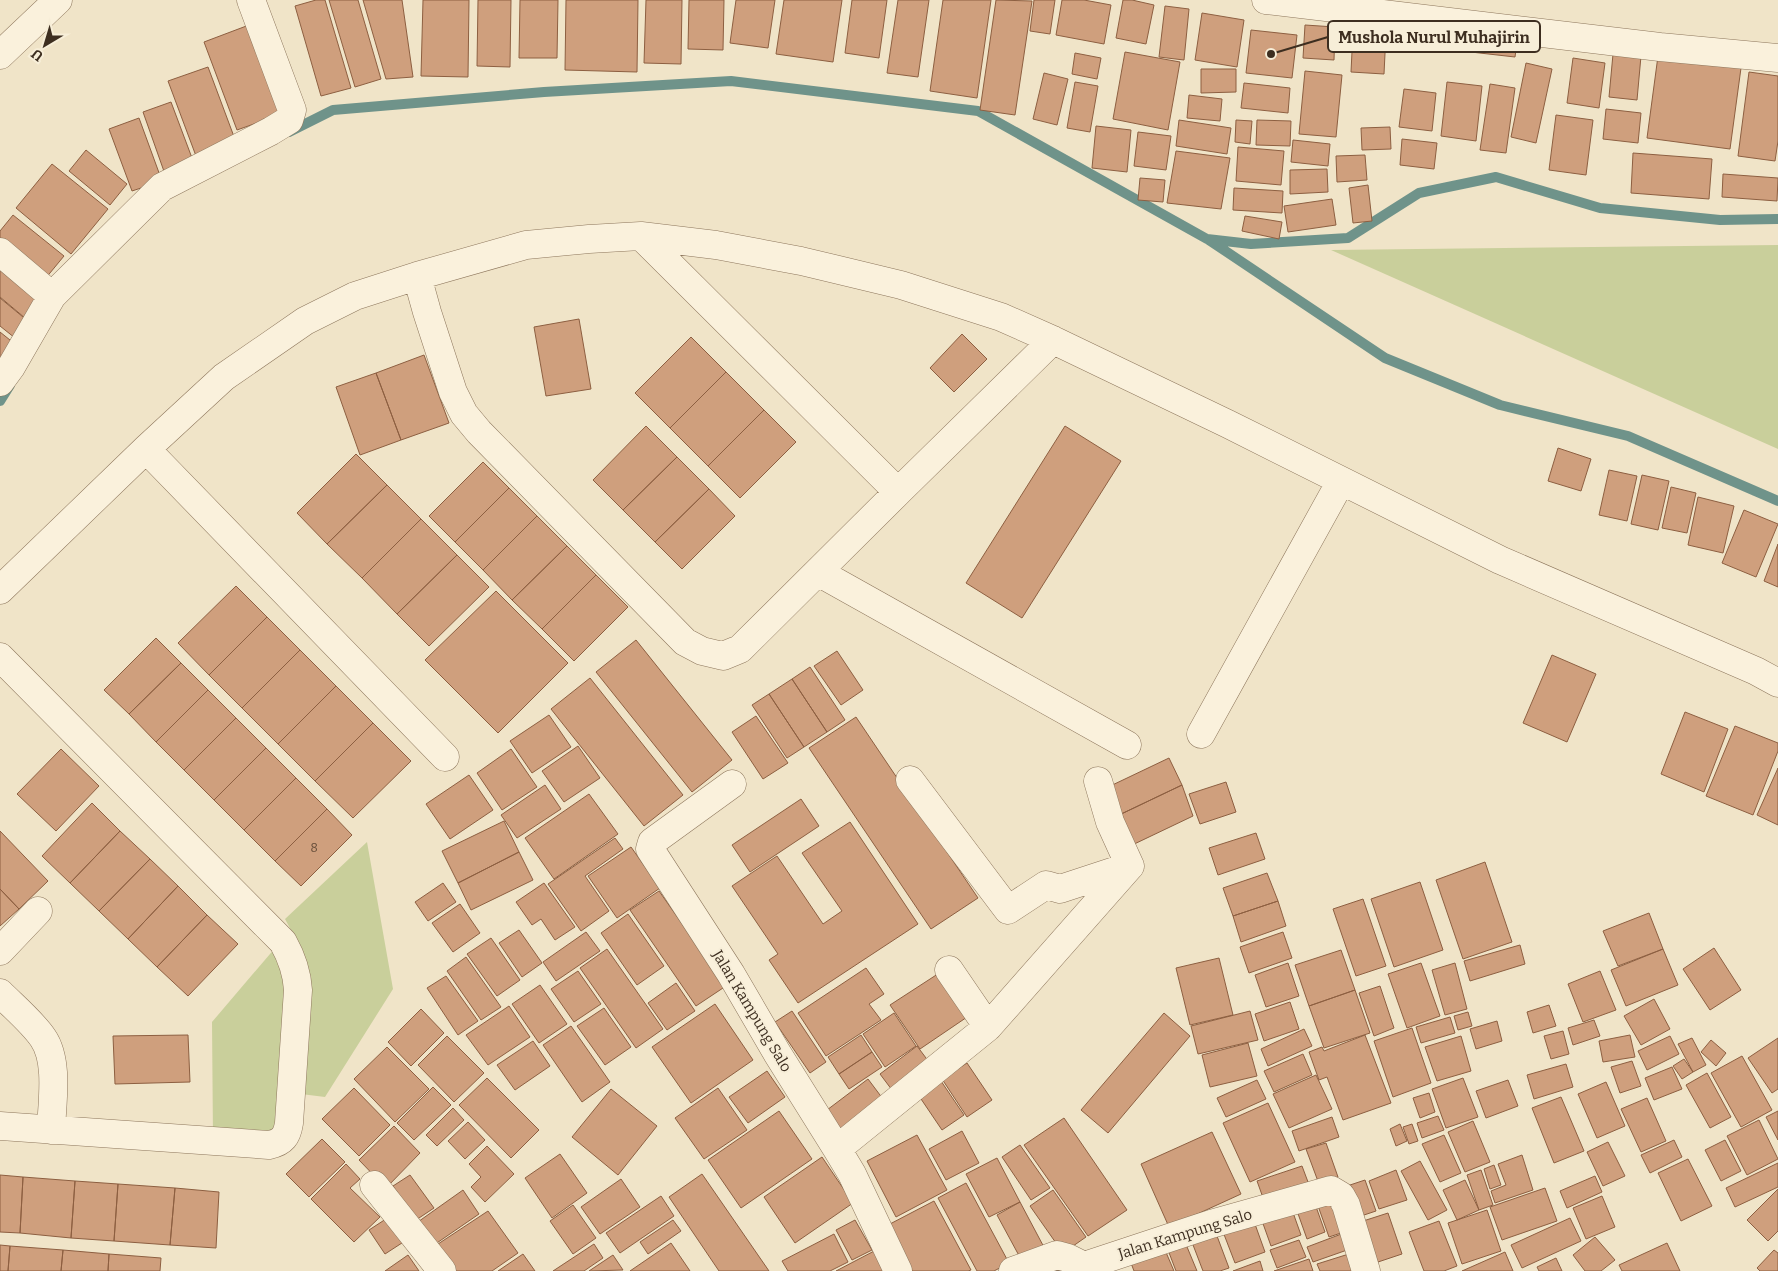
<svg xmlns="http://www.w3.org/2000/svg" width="1778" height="1271" font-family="Bitter,serif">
<rect width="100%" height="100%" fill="#f0e4c8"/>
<!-- green -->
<path fill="#c9cf9b" d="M1778,245v204l-447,-199z
M367,842l26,147 -68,108 -24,-3 3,-140 -19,-35z
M287,934l1,205h-75l-1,-117z"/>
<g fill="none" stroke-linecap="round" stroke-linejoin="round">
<!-- stream -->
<path stroke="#6f938a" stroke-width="10" d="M289,132l44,-22 211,-18 187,-11 247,30 229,128 44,5 97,-6 71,-45 77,-16 104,31 120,12 58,-1
M1209,240l176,118 115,47 128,31 150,65
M0,401l10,-16"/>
</g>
<!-- building -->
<path fill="#cf9f7d" stroke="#8d5f41" d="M316,0h9l26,88 -30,8 -26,-90z
M329,0h29l23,79 -26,8z
M363,0h39l11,77 -27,2z
M423,0h46l-1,77 -47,-1z
M478,0h33l-1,67 -33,-1z
M520,0h38l-1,58h-38z
M566,0h72l-1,72 -72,-2z
M646,0h36l-1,64 -37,-1z
M689,0h35l-1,50 -35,-1z
M736,0h39l-7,48 -38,-5z
M784,0h58l-9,62 -57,-8z
M852,0h35l-8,58 -34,-5z
M898,0h31l-11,77 -31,-4z
M943,0h48l-14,98 -47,-7z
M996,0l36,1 -17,114 -35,-5z
M1034,0h21l-5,34 -20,-3z
M1062,0h22l27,5 -7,39 -48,-9z
M1123,0h9l22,5 -8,39 -30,-6z
M1165,6l24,3 -5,51 -25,-3z
M1202,13l42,7 -7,47 -42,-7z
M249,25l33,89 -45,16 -33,-88z
M1305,25l30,2 -1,33 -31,-2z
M1464,29l54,6 -3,22 -53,-6z
M1251,30l46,5 -5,43 -46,-5z
M1353,31l33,2 -2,41 -33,-2z
M1125,52l55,10 -12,68 -55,-11z
M1075,53l26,5 -4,21 -25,-5z
M1613,54l28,2 -4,44 -28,-3z
M1658,56l83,12 -11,81 -83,-11z
M1573,58l32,5 -6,45 -32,-5z
M1526,63l26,6 -16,74 -25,-6z
M208,67l28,75 -40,14 -28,-75z
M1201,69h35v23l-35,1z
M1305,71l37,4 -6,62 -37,-3z
M1749,72l29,4v65l-3,20 -37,-5z
M1044,73l24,6 -11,46 -24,-6z
M1075,82l23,4 -8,46 -23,-4z
M1447,82l35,4 -6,55 -35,-5z
M1244,83l46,5 -2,25 -47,-5z
M1490,84l25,4 -9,65 -26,-3z
M1404,89l32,4 -4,38 -33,-4z
M1189,95l33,4 -2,22 -33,-3z
M171,102l24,64 -29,11 -23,-65z
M1606,109l35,4 -3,30 -35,-4z
M1556,115l37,5 -7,55 -37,-5z
M139,118l23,63 -30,10 -23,-62z
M1179,120l52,8 -4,26 -51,-8z
M1236,120l16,1 -2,23 -15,-2z
M1257,120l34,1 -1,25 -34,-1z
M1096,126l35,4 -4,42 -35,-4z
M1390,127l1,22 -29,1 -1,-22z
M1138,132l33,4 -5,34 -32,-4z
M1402,139l35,4 -3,26 -34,-4z
M1293,140l37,4 -2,22 -37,-4z
M1238,147l46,4 -3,34 -45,-4z
M86,150l41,34 -17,21 -41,-34z
M1176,151l54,7 -9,51 -54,-6z
M1633,153l79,6 -3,40 -78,-6z
M1365,155l2,25 -30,2 -1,-26z
M52,164l56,45 -37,45 -55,-46z
M1327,169l1,23 -38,2v-24z
M1723,174l55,4 -1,23 -55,-4z
M1140,178l25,2 -2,22 -25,-2z
M1368,185l4,36 -19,2 -4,-35z
M1234,188l49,3 -1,22 -49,-3z
M1332,199l4,26 -48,7 -4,-26z
M13,215l51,41 -19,23 -45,-37v-11z
M1245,216l37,6 -3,17 -37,-8z
M0,258l45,36 -20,24 -25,-21z
M0,298l29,24 -14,16 -15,-12z
M579,319l12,70 -45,7 -12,-69z
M0,332l15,12 -15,19z
M962,334l25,25 -33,33 -24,-24z
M691,337l35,35 -56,56 -35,-35z
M424,355l25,68 -48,17 -25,-67z
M726,372l38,38 -56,56 -38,-38z
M376,373l25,67 -41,15 -24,-68z
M764,410l32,32 -56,56 -32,-32z
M646,426l31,31 -54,53 -30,-30z
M1065,426l56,35 -99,157 -56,-35z
M1558,448l33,11 -10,32 -33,-10z
M356,454l31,31 -60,59 -30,-31z
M677,457l32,32 -54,53 -32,-32z
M483,462l26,26 -54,54 -26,-26z
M1609,470l28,6 -10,45 -28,-6z
M1642,475l27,6 -11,49 -27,-6z
M387,485l34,34 -59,59 -35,-34z
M1671,487l25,6 -9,40 -25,-5z
M509,488l28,28 -54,54 -28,-28z
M709,489l26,27 -53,53 -27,-27z
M1698,497l36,9 -11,47 -35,-8z
M1744,510l34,14 -22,53 -34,-14z
M537,516l30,30 -55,54 -29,-30z
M421,519l36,36 -60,59 -35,-36z
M1778,544v43l-14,-6z
M567,546l29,29 -54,54 -30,-29z
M457,555l32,32 -60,59 -32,-32z
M596,575l32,32 -54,54 -32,-32z
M236,586l31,31 -58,58 -31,-32z
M496,591l72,72 -70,70 -73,-73z
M267,617l33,33 -58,58 -33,-33z
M156,638l25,25 -52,51 -25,-24z
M636,640l96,120 -40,32 -96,-120z
M300,650l36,36 -58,58 -36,-36z
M837,651l26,39 -22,15 -27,-39z
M1552,655l44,19 -29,68 -44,-19z
M181,663l27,27 -52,52 -27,-28z
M810,667l35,53 -18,12 -35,-53z
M590,678l93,117 -39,31 -93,-117z
M792,679l35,53 -23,15 -35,-53z
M336,686l37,37 -58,58 -37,-37z
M208,690l28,28 -52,52 -28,-28z
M769,694l35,53 -17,11 -35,-53z
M1685,712l43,17 -24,63 -43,-18z
M549,715l22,32 -39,26 -22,-32z
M756,716l32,47 -25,16 -31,-47z
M856,717l122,181 -47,31 -122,-181z
M236,718l30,30 -52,52 -30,-30z
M373,723l38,38 -58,57 -38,-37z
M1735,726l43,17v8l-25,64 -47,-19z
M578,746l22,32 -36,24 -22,-31z
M266,748l30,30 -52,52 -30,-30z
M61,749l38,37 -43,45 -39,-37z
M511,749l26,38 -35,23 -25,-37z
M1169,758l13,27 -65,31 -13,-27z
M1778,768v57l-21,-10z
M469,775l24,35 -43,29 -24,-35z
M296,778l31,31 -52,52 -31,-31z
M1226,782l10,30 -36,12 -11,-30z
M545,785l16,24 -44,29 -16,-23z
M1182,785l11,31 -65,31 -11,-31z
M589,794l29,40 -64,45 -29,-41z
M801,799l18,27 -69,46 -18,-27z
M92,803l28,28 -50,52 -28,-27z
M327,809l25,26 -51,51 -26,-25z
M504,821l15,31 -61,31 -16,-32z
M850,822l68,102 -120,79 -29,-43 9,-6 -46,-68 45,-30 46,68 19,-13 -40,-58z
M0,831l48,50 -29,28 -19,-20z
M120,831l30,28 -51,52 -29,-28z
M1256,833l9,26 -47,16 -9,-27z
M615,838l8,11 -38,27 24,35 -28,20 -33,-47z
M631,847l29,41 -43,30 -29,-42z
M519,852l14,28 -62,30 -13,-27z
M150,859l28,27 -50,53 -29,-28z
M1485,862l27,80 -49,17 -27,-79z
M1267,873l11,28 -45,15 -10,-28z
M1420,882l23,68 -49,17 -23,-68z
M443,883l13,19 -28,19 -13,-19z
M544,883l31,44 -20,13 -14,-21 -9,6 -16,-23z
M178,886l29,29 -50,52 -29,-28z
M0,889l19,20 -19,17z
M659,891l67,95 -30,20 -66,-96z
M1363,899l23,67 -30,10 -23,-67z
M1278,901l8,25 -45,16 -8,-26z
M460,904l20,29 -27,19 -21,-29z
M1649,913l14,36 -45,17 -15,-35z
M628,914l36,52 -27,19 -36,-52z
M207,915l31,29 -50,52 -31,-29z
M519,930l23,33 -20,14 -23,-34z
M586,932l14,19 -44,30 -13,-19z
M1283,932l9,26 -43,15 -9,-26z
M491,938l29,42 -23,16 -30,-42z
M1520,945l5,19 -55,17 -6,-20z
M1714,948l27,42 -31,20 -27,-41z
M607,949l56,80 -27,19 -56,-80z
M1663,949l15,36 -52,21 -15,-36z
M1341,950l14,40 -46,16 -14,-41z
M466,957l35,50 -20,13 -34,-49z
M1219,958l14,57 -43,10 -14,-57z
M1288,963l11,33 -33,11 -11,-32z
M1421,963l19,53 -33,12 -19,-54z
M1455,963l12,46 -22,6 -13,-45z
M866,968l18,26 -15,10 12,16 -55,36 -28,-43z
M947,968l29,43 -56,38 -30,-44z
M578,971l23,33 -27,18 -23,-33z
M1600,971l16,39 -33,12 -15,-38z
M446,976l32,45 -20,14 -31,-47z
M676,983l19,28 -28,19 -19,-27z
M540,985l27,39 -28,19 -27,-39z
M1380,986l14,42 -20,8 -15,-43z
M1355,990l15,43 -46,15 -15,-42z
M1654,999l16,30 -29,16 -17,-29z
M1290,1002l9,27 -35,12 -9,-27z
M715,1004l38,56 -62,43 -39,-56z
M1549,1005l7,21 -23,7 -6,-21z
M509,1006l21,31 -42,28 -22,-30z
M604,1008l27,39 -26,18 -28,-39z
M421,1009l23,24 -33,33 -23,-24z
M792,1011l34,51 -16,11 -35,-51z
M1250,1011l8,29 -60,14 -7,-28z
M1468,1012l4,14 -14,4 -4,-14z
M894,1013l22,33 -31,21 -22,-33z
M1164,1013l26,23 -82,97 -27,-23z
M1450,1017l5,16 -34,10 -5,-16z
M1594,1020l6,16 -27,9 -5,-17z
M1497,1021l5,20 -26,8 -6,-20z
M571,1026l39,56 -28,20 -39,-57z
M1412,1028l19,55 -38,14 -19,-56z
M1304,1029l8,17 -44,20 -7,-17z
M1563,1031l6,23 -18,5 -7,-23z
M188,1035l2,47 -75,2 -2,-48z
M861,1035l11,17 -33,22 -11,-17z
M1365,1035l26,68 -48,17 -16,-43 -8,3 -10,-28 13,-5 2,4z
M1630,1035l5,22 -32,5 -4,-21z
M447,1036l37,37 -30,29 -36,-37z
M1461,1036l10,35 -34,10 -12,-34z
M1670,1036l9,18 -32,16 -9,-19z
M1692,1038l14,27 -13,7 -15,-28z
M1778,1038v51l-6,4 -24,-35z
M1711,1040l15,13 -10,13 -15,-14z
M533,1041l17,25 -35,24 -18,-25z
M1248,1043l9,33 -47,11 -8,-32z
M917,1046l15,20 -37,28 -15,-20z
M387,1047l42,42 -34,33 -41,-43z
M872,1052l10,15 -33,22 -10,-15z
M1303,1054l9,21 -38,17 -10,-21z
M1742,1056l30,54 -31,17 -30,-54z
M1684,1059l9,13 -11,7 -9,-13z
M1632,1061l9,25 -21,7 -9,-26z
M967,1063l25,37 -25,17 -25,-38z
M1566,1064l7,23 -39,12 -7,-24z
M1672,1067l10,22 -28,11 -9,-22z
M767,1071l18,26 -37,26 -19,-26z
M1707,1073l24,44 -21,11 -24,-43z
M1316,1075l16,34 -43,19 -16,-34z
M487,1078l52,52 -28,28 -52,-53z
M1463,1078l15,39 -32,11 -14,-39z
M868,1079l18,24 -45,34 -18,-24z
M1257,1080l9,19 -40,18 -9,-19z
M1508,1080l10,26 -32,12 -10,-27z
M941,1081l23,34 -22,15 -23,-34z
M1606,1082l19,44 -28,12 -19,-44z
M433,1087l18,18 -37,35 -17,-17z
M354,1088l36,37 -31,31 -37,-37z
M718,1088l29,42 -43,29 -29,-41z
M611,1089l46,37 -39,49 -46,-38z
M1429,1093l6,19 -15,6 -7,-20z
M1561,1097l23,54 -30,12 -22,-55z
M1647,1098l19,43 -25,11 -20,-43z
M1268,1103l27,59 -45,20 -27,-59z
M453,1108l11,12 -27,26 -11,-11z
M779,1111l33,48 -71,49 -33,-48z
M1778,1111v29l-12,-23z
M1438,1116l6,14 -22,8 -5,-15z
M1332,1117l7,20 -40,14 -7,-20z
M1064,1118l63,92 -39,26 -64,-91z
M1759,1120l19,39 -31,16 -20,-39z
M1473,1121l17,41 -25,10 -17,-40z
M468,1122l17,18 -20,19 -17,-18z
M1400,1124l7,17 -11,5 -6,-17z
M1412,1124l6,17 -9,3 -6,-17z
M394,1126l26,27 -34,35 -27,-28z
M962,1131l17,32 -33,17 -17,-31z
M1212,1132l29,62 -72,33 -28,-63z
M917,1135l30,55 -51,27 -29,-56z
M1444,1135l17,38 -21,9 -18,-38z
M322,1139l23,23 -36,35 -23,-23z
M1674,1140l8,17 -32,16 -9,-18z
M1725,1140l16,31 -20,10 -16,-31z
M1608,1142l17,34 -22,10 -16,-34z
M1326,1143l12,34 -19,7 -13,-35z
M1020,1145l30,43 -19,12 -29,-43z
M487,1146l27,28 -29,28 -14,-15 10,-10 -12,-13z
M560,1154l27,39 -35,25 -27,-40z
M1522,1155l11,35 -38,13 -4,-12 15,-6 -8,-21z
M822,1157l31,46 -58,40 -31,-46z
M997,1158l23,44 -31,15 -23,-43z
M1688,1159l24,47 -31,15 -23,-48z
M1420,1161l27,49 -19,10 -27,-49z
M1778,1163v24l-43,20 -9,-19z
M346,1164l14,15 -10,9 30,29 -26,25 -43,-43z
M1494,1165l7,20 -11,4 -6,-20z
M1302,1166l9,24 -45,16 -9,-25z
M1396,1170l11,30 -28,9 -10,-28z
M1481,1170l12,35 -14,5 -12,-35z
M702,1174l67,97h-50l-50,-74z
M0,1175l23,2 -3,56 -20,-1z
M410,1175l24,33 -18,12 -23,-34z
M1595,1176l7,16 -35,16 -7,-17z
M23,1177l52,4 -4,57 -51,-5z
M621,1179l19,28 -40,27 -19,-27z
M1365,1180l11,31 -18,6 -11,-31z
M1465,1180l14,30 -22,10 -14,-30z
M75,1181l43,3 -4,57 -43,-3z
M966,1183l43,80 -15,8h-17l-39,-73z
M118,1184l57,4 -5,57 -56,-4z
M175,1188l44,4 -3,56 -46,-3z
M1545,1188l12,33 -55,19 -12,-33z
M1778,1189v42l-10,10 -21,-21z
M463,1190l16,24 -48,33 -16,-23z
M1053,1190l33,47 -23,16 -33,-47z
M661,1196l13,20 -54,37 -14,-20z
M1602,1196l13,31 -29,12 -13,-31z
M1331,1198l13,34 -15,5 -12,-34z
M934,1201l37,69 -3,1h-56l-24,-46z
M1314,1201l11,31 -18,7 -11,-31z
M1020,1202l26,49 -23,12 -26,-48z
M573,1205l23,33 -23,16 -23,-33z
M1291,1207l10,28 -30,11 -10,-28z
M1487,1210l14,41 -39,13 -14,-41z
M488,1211l30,42 -26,18h-40l-17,-25z
M1251,1213l14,39 -30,11 -15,-39z
M1388,1213l14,41 -30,10 -15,-41z
M389,1217l16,24 -20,13 -16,-24z
M1570,1218l11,23 -59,27 -11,-23z
M673,1220l8,11 -33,23 -8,-12z
M855,1220l17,30 -20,10 -16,-30z
M1439,1221l18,45 -13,5h-20l-15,-39z
M1214,1228l15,40 -9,3h-17l-13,-34z
M1344,1233l6,16 -37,13 -6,-15z
M834,1234l14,28 -18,9h-42l-6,-10z
M1595,1237l20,23 -14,11h-16l-12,-16z
M1299,1240l7,17 -29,11 -7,-18z
M1185,1242l12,29h-21l-8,-21z
M671,1243l19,28h-60z
M1667,1243l13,28h-58l-3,-6z
M594,1244l9,14 -19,13h-31z
M0,1245l10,1 -2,25h-8z
M10,1246l53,4 -2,21h-53z
M878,1249l12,22h-54z
M63,1250l46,4 -1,17h-47z
M1165,1250l9,21h-40l-3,-8z
M1774,1250l4,3v18h-18l-3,-3z
M1505,1252l8,19h-51z
M1352,1253l3,18h-35l-3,-7z
M109,1254l52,4 -1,13h-52z
M523,1254l12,17h-37z
M408,1255l11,16h-34z
M613,1255l10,15 -34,1z
M1556,1258l6,13h-23l-2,-4z
M1309,1259l4,12h-39z
M1260,1261l3,10h-30z"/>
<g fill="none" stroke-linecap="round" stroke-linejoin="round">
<!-- street casing -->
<g stroke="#8d765c" stroke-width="29">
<path id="street" d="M1266,0l394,47 118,11
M0,55l58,-55
M641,236l257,256 155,-152
M0,252l52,44
M417,276l10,36 26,80 11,22 15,18 206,210 17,9 21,5 17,-7 158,-157
M0,382l11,-15 41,-71 110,-109 109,-56 18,-11 3,-10 -41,-110
M146,449l299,308
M818,572l309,173
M0,590l146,-141 78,-72 81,-56 50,-25 62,-20 109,-31 63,-6 52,-3 75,9 85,16 100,24 100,32 52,23 175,84 272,136 256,111 22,12
M0,657l283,285c9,16 14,30 15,48l-9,133c-2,13 -6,19 -20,22l-269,-19
M1201,734l140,-253
M1098,781l12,41 20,44
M732,784l-80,58 -2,7 81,125 46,79 60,96 15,25 46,97
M0,951l38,-40
M949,970l39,57
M0,993c13,13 33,30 43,45 16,23 9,65 8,92
M837,1149l151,-122 142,-161 -70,23 -14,-4 -38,25 -98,-130
M374,1185l68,86
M1013,1271l44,-16 11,3 16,8 127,-42 120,-34 10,6 5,9 20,66"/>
</g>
<!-- street -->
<use href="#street" stroke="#faf1dc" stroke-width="28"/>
</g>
<g text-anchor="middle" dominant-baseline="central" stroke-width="4" stroke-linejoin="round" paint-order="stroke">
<!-- number labels -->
<g font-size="12" fill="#624a37">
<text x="314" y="848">8</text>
</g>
<!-- street labels -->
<g font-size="15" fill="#3d2e20" stroke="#f7eed8">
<text transform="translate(752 1011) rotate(59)">Jalan Kampung Salo</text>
<text transform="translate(1185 1234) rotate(-17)">Jalan Kampung Salo</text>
</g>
</g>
<!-- callouts -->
<path fill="none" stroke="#3d2e20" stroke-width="2" d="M1271 54L1328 37"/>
<circle fill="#3d2e20" stroke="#f7eed8" stroke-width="2" cx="1271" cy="54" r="5"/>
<rect fill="#f7eed8" stroke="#3d2e20" stroke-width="2" x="1328" y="21" width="212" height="31" rx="5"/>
<g font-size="16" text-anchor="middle" font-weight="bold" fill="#3d2e20">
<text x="1434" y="43">Mushola Nurul Muhajirin</text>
</g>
<!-- north arrow -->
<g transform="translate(45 45) rotate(218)" stroke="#f7eed8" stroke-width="4" paint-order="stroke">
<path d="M0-4L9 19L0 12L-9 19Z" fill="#3d2e20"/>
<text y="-8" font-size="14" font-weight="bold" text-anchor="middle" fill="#3d2e20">U</text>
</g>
</svg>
